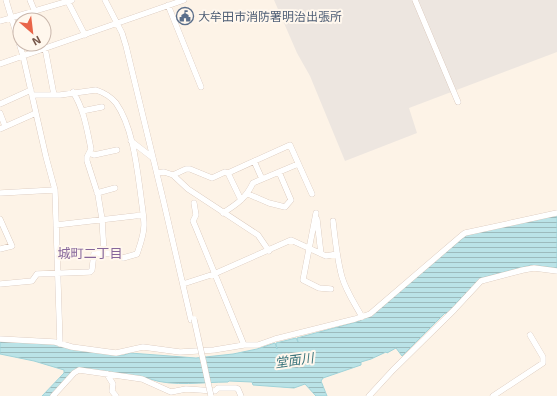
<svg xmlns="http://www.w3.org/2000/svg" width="557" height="396" font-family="'Exo 2','Noto Sans JP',sans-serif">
<defs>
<pattern id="water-rules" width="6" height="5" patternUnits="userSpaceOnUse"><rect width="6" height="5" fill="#bae3e7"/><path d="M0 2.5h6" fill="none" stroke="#9cbbbd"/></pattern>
</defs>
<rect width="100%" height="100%" fill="#fdf3e7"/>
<!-- industrial -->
<path fill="#ede6e0" d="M274,0h283v52l-148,56 8,25 -72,28 -35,-85 -13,-23z"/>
<!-- water -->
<path fill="url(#water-rules)" stroke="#a0d3d9" d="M557,214v54l-26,-3 -50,13 -26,26 1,2 -9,8 -2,-1 -43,43 -6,-8 -9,5 -1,-1 -15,7 -10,3v3l-38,13 -2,3 6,15h-11l-11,-12 -11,4 -41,-3 -1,-3 -23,-1 -1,1c-24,0 -55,5 -78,-3l-72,-11 -27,28h-9l22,-23v-3l-30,-9 -34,-7v-14l39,2 78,13h7l6,-2 66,5 37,-4 24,-5 18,-6 2,6 -1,-6 20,-5 2,4 -1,-4 63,-17 107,-86z"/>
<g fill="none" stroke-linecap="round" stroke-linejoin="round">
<!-- minor casing -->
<g stroke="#d1bcae" stroke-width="6">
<path id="minor" d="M6,0l17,56 23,101 9,33 5,154
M30,0l5,12
M67,0l18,35
M105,0l17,33 4,13 37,153 28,121
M415,0l43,102
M168,5l33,82
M0,21l72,-21
M45,48l9,47
M0,64l184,-64
M73,92c11,17 14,38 18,57l-4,8v4l11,34 4,24 2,34
M0,104l31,-14
M82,111l20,-4
M0,113l5,13
M0,129l36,-16
M131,141l22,17
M89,153l5,2 23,-5
M254,161l8,18
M157,173l7,-1 9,3 15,14 70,46 11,16
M228,173l13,27
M173,175l13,-6h4l22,9 13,-6 3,1 62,-28 22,49
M0,193l55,-3
M97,193l18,-5
M248,194l21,9 16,4 6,-7 -12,-28
M194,203l2,12 -3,6 3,7 48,117
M223,213c14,-9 23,-15 30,-30l45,-19
M316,213l-13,67 16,8 12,1
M0,219l12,27 -12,3
M317,219l4,35
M333,221c2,18 4,38 9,56 4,14 13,27 20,40
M56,225l87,-10
M0,284l32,-3 5,-7 53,-2 2,-2 2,-17 20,1 5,3 4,1 14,-4c3,-9 7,-19 7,-29 0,-9 -2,-19 -3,-28 -4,-29 -8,-70 -25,-94 -5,-6 -14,-11 -20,-13l-36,5h-27
M183,284l31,-10 77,-34 35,16 11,-2
M0,339l55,3 17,5 44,6 27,-6 37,5 34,-2 30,-5h14l17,-6 80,-20 15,-5 91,-78 4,-3 92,-20
M107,374l6,10 -1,7 4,5
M53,396l21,-23 5,-3 63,9 29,13 15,-3 29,2 3,-3h18l2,1 3,7
M369,396l24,-26 61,-60 27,-29 42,-11 11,-2 23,3
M493,396l50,-33v-6l-13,-22"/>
</g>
<!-- minor -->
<use href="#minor" stroke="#fff" stroke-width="5.5"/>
<!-- minor-bridge casing -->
<g stroke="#d1bcae" stroke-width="6" stroke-linecap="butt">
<path id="minor-bridge" d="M194,319l17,77"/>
</g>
<!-- minor-bridge -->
<use href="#minor-bridge" stroke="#fff" stroke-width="5.5"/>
</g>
<!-- icons -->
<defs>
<g id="civic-ring" transform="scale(0.9)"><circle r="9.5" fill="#fff7ed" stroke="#5c6f8a" stroke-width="1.5"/><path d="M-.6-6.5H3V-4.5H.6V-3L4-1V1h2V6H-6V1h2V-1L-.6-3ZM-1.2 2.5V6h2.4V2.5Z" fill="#5c6f8a"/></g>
</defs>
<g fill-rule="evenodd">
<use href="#civic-ring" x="185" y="16"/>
</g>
<g text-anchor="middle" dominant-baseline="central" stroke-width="4" stroke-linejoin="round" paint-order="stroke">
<!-- service labels -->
<g font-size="12" fill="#4e5e75" stroke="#fff7ed" text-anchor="start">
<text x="198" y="16">大牟田市消防署明治出張所</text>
</g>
<!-- neighbourhood labels -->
<g font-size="13" fill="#86669b" stroke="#fff7ed">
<text x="90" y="253">城町二丁目</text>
</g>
<!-- water labels -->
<g font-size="13" font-style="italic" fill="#3d767d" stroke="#fff7ed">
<text transform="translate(294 360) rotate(-8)">堂面川</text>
</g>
</g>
<!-- north arrow -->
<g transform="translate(32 32) rotate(152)"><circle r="19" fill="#fff7ed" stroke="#c9b7ac"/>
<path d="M0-3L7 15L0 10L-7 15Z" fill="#e96549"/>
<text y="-6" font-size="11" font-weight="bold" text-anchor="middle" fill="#77584a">N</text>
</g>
</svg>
